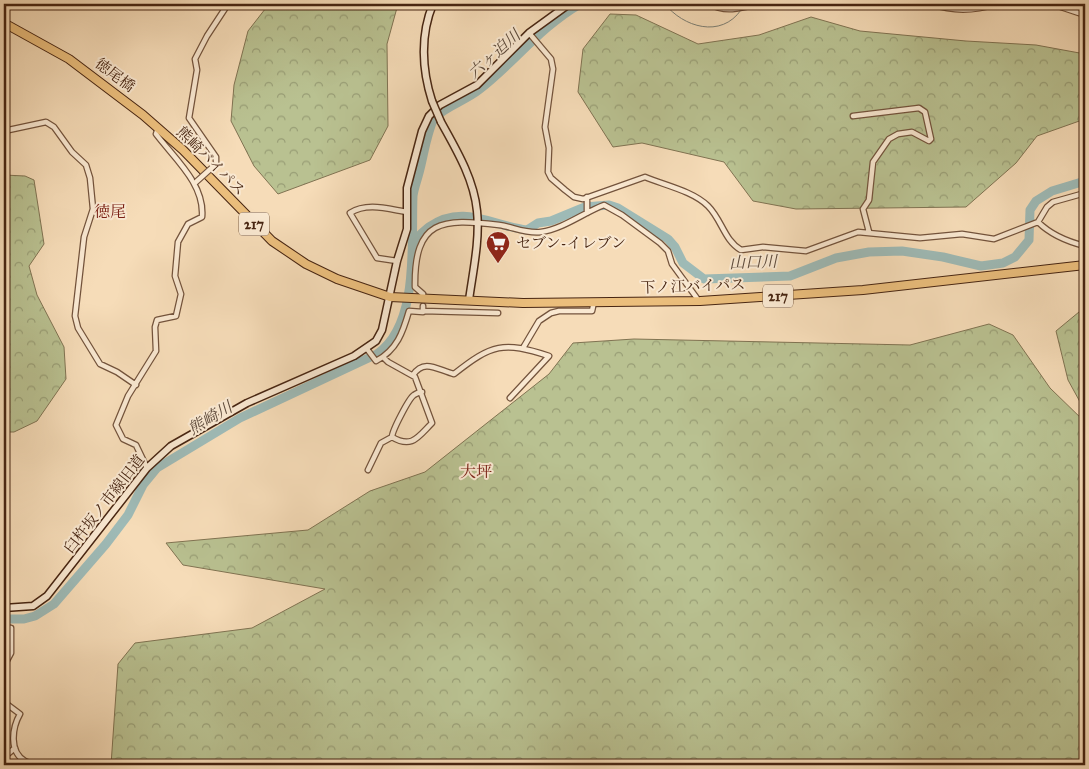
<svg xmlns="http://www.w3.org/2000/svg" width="1089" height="769" font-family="'IM FELL Great Primer','Noto Serif JP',serif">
<defs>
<pattern id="forest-crowns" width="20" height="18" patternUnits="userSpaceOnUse" patternTransform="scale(1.25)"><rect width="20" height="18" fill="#b9c191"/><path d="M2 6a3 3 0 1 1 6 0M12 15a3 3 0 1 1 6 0" fill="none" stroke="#989d75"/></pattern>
</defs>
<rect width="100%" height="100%" fill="#f6dcb8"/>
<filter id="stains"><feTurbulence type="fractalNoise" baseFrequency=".004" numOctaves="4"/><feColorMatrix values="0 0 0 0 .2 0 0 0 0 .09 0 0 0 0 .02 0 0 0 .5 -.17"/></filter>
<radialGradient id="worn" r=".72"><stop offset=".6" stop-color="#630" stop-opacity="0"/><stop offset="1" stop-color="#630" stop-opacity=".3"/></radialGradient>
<!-- forest -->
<path fill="url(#forest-crowns)" stroke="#807352" d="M269,4h129l-11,40 1,82 -18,34 -92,34 -24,-28 -23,-45 3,-36 14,-54z
M610,14l26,1 62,29 61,-9 52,-18 49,14 106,10 70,4 49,9v65l-48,17 -21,27 -50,44 -170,2 -43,-8 -29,-39 -82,-19 -29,4 -35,-55 5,-43z
M4,175l21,1 9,4 10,64 -15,22 8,29 27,52 2,32 -29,42 -23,11h-10z
M1085,307v104l-17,-31 -12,-49z
M989,324l24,11 37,53 35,34v343h-974l7,-101 17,-21 117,-15 73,-39 -142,-24 -17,-22 142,-13 62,-39 55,-19 124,-98 24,-31 61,-4 276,6z"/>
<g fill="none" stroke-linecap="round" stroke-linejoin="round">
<!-- stream -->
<path stroke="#7b7e74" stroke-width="1" d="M665,4c18,23 56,35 76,6"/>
<!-- river -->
<path stroke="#9ebab6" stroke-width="9" d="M413,244c3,-7 10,-12 16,-17 34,-24 63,-1 98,3l11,-7 13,-2 34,-14 24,-2 9,3 50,31 7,8 8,16 21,16 86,-3 46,-18 33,-6 33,-1 41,6 38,9 22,-3 12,-6 14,-17 1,-30 6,-9 16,-10 33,-10
M4,619h20l11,-3 19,-12 52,-60 22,-29 15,-30 14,-17 83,-50 137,-64c43,-30 34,-112 36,-158 1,-8 4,-15 6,-23 5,-18 7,-38 15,-55 14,-13 31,-17 46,-29 35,-27 60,-62 100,-85"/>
<!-- street casing -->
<g stroke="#73533c" stroke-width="7">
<path id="street" d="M709,4c16,9 33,4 49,0
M932,4c22,8 42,7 64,0
M1052,4l33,11
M529,33l22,26 2,10 -8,58 4,21 -1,24 3,6 14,12 9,7 9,2 62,-22c19,8 48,14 63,29 14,14 16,34 33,44l22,-3 43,4 52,-19 62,6 42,-4 32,5 44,-17 9,-15 6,-5 32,-9
M853,116l66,-8 6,4 6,27 -2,2 -17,-9 -14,2 -9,5 -16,23 -4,38 -6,9 6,23
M4,131l42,-9 8,5 18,25 14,13 4,13 3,31 -9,28 -9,79 3,12 22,36 17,8 19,13
M216,164v-7l-27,-39 8,-48 -2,-11 12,-23 21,-32
M587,197v16
M1038,222c12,12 31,20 47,24
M397,261l-20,-3 -27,-45c17,-11 38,-4 57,-1
M423,294l-8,-7c-1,-68 27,-69 84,-62 14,2 27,9 42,7 22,-3 42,-19 63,-27l18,10 38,28 8,8 4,13 27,37
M423,311l75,2
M523,348l16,-27 12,-8 8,-2h33l2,-9
M367,349l9,12c21,-11 27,-29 33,-50l14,1v-6
M383,357l5,5 27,15 17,46c-14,14 -20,26 -40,14
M413,375c11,-17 25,-5 41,-1 38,-30 49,-33 95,-18l-39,42
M392,437c0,-6 17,-39 22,-42 3,-2 5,-3 8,-3
M147,468l-11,-23 -13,-6 -7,-14 12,-29 28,-45 -1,-24 2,-7 19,-4 5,-22 -6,-18 3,-34 10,-18 14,-7c3,-33 -28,-59 -46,-83l2,-6
M368,470l13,-27 11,-6
M4,627l7,1v25l-7,13
M4,702l16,12c-8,14 -11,38 5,47 7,4 17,0 24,4
M4,757l11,-9"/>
</g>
<!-- secondary casing -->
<g stroke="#472512" stroke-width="9">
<path id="secondary" d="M432,101c-10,-31 -12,-66 1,-97
M441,122c15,27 33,57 36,89 3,29 -4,60 -8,89
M4,608l29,-2 14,-10 100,-128 24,-22 76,-43 107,-47 22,-15 6,-11 15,-69 10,-32v-41l15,-57 7,-15 11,-11 37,-20 52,-52 40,-29"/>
</g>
<!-- highway casing -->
<g stroke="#472512" stroke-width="10">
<path id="highway" d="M4,23l65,36 74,56 40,35 89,91 34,23 31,15 53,18 133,6 177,-2 163,-11 222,-25"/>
</g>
<!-- street -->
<use href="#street" stroke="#f9e8d1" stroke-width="4.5"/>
<!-- secondary -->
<use href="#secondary" stroke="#f9e8d1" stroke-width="6"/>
<!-- highway -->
<use href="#highway" stroke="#ebbe7c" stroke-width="8"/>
<!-- street-bridge casing -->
<g stroke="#73533c" stroke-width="7" stroke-linecap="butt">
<path id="street-bridge" d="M196,182l20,-18"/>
</g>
<!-- secondary-bridge casing -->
<g stroke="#472512" stroke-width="9" stroke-linecap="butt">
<path id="secondary-bridge" d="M432,101l9,21"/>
</g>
<!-- street-bridge -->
<use href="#street-bridge" stroke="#f9e8d1" stroke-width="4.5"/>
<!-- secondary-bridge -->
<use href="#secondary-bridge" stroke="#f9e8d1" stroke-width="6"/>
</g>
<!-- icons -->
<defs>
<g id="supermarket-pin" transform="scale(1.25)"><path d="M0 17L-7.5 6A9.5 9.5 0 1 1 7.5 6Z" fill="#8f2418" stroke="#f9e8d1"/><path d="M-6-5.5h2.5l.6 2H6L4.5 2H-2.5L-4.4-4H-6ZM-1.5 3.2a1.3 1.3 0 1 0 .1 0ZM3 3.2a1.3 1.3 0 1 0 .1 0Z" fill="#fff"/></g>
</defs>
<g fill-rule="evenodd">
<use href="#supermarket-pin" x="498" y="243"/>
</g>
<g text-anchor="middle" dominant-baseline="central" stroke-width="4" stroke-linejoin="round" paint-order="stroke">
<!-- shield labels -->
<g fill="#f9e8d1" stroke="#7c604b" stroke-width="1">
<rect x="239" y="212.5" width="30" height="23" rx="4"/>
<rect x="763" y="284.5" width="30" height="23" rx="4"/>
</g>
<g font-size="14" font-weight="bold" fill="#472512">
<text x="254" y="224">217</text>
<text x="778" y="296">217</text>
</g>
<!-- street labels -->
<g font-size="15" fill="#472512" stroke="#f9e8d1">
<text transform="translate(115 75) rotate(37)">徳尾橋</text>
<text transform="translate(211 161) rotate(45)">熊崎バイパス</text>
<text transform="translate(693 286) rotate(-2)">下ノ江バイパス</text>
<text transform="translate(104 504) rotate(-52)">臼杵坂ノ市線旧道</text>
</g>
<!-- poi labels -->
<g font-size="15" fill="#472512" stroke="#f9e8d1" text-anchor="start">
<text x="516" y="243">セブン-イレブン</text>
</g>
<!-- water labels -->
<g font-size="16" font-style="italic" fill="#5d4a3b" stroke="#f9e8d1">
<text transform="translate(494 54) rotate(-42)">六ヶ迫川</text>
<text transform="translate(753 262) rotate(-2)">山口川</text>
<text transform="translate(210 418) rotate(-31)">熊崎川</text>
</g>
<!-- neighbourhood labels -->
<g font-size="16" fill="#7a1f14" stroke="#f9e8d1">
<text x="110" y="211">徳尾</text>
<text x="476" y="471">大坪</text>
</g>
</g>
<!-- margin -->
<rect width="1089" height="769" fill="none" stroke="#f6dcb8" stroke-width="20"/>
<rect x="5" y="5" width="1079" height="759" fill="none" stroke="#472512" stroke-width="2.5"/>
<rect x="10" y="10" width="1069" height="749" fill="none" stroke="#472512"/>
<rect width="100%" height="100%" filter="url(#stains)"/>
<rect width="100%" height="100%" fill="url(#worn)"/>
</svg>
